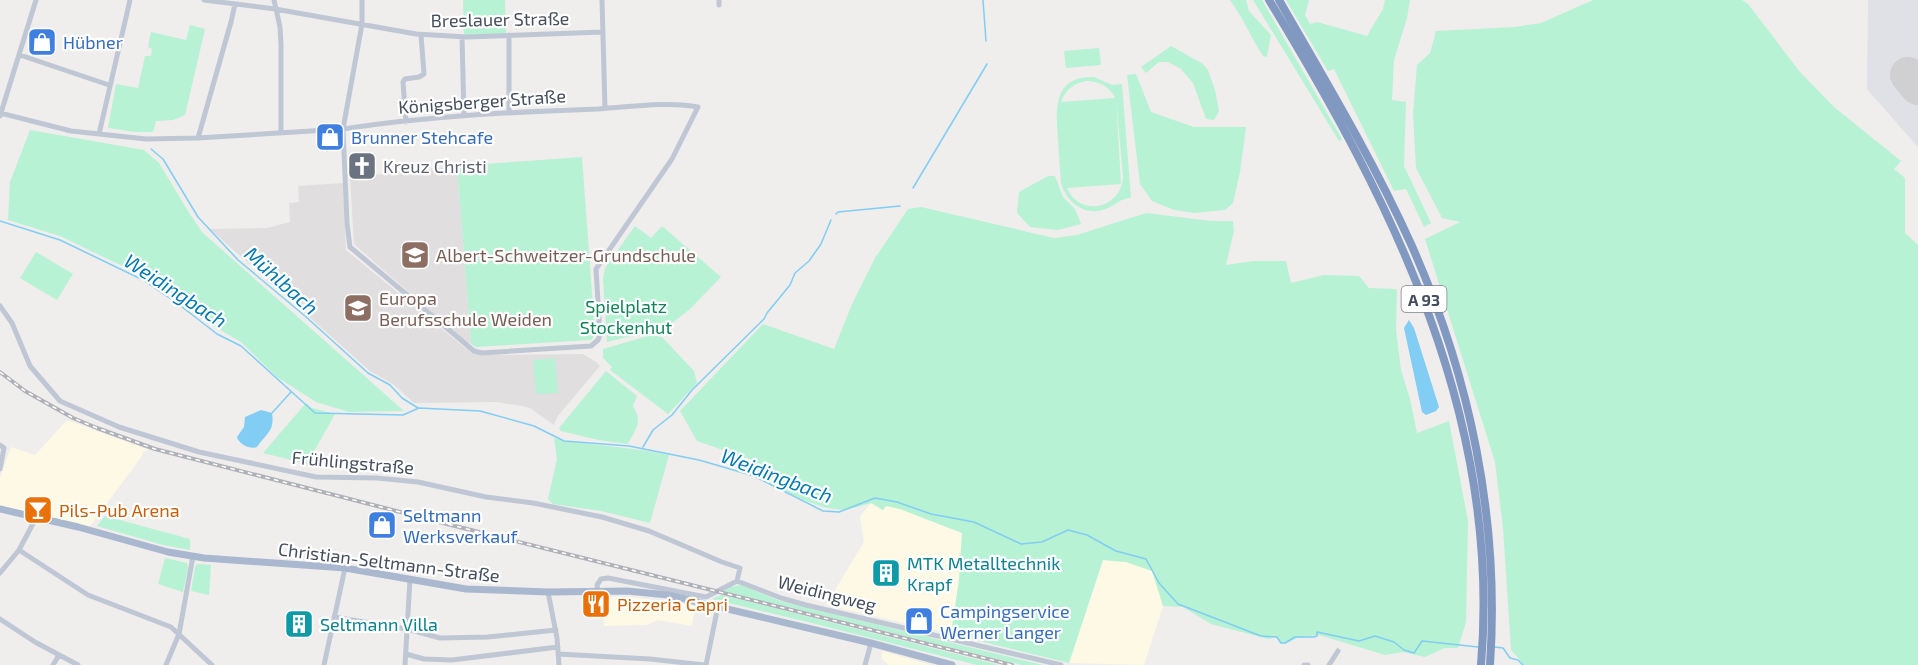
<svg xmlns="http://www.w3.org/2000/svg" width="1918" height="665" font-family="'Exo 2',sans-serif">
<rect width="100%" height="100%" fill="#f0eded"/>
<!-- commercial -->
<path fill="#fdf9e4" d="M67,420l82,30 -6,2 -1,4 -52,70 -90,-20v-28l11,-31 24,8z
M871,503l11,7 4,-4 14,3 62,24 -3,47 -8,54 -125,-29 38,-63 -4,-26z
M1103,560l23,2 27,9 10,35 -19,59 -75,-2z
M604,597h29l62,9 -3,20 -34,-6 -12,5 -42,1z
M882,651l49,14h-42l-8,-7z"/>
<!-- education -->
<path fill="#e1dedf" d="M457,166l14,178 -14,-9 -103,-91 -4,-67z
M343,183l3,67 118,97 15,8 104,-1 13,8 4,4 -43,51 -3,8 -24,-17 -8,-2 -26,-4 -82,1 -21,-19 -23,-13 -160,-142 57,-1 23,-6 -1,-19 10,-1 -1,-16z"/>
<!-- airport -->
<path fill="#dfe1e6" d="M1868,0h50v147l-51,-58z"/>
<!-- green -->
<path fill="#b7f2d5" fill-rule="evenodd" d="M463,0h42l1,34 -42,1z
M1230,0h16l3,11 22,24 -4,22 -4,-1c-12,-19 -20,-38 -33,-56z
M1253,0h9l80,139 -3,2z
M1286,0h23l-4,15 5,9 7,-2 50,14 16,-27 2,-9h25l-3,18 -13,42 -2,40 14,2 -2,64 27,57 -7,4 -18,-38 -12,2 -60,-122 -6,2z
M1593,0h149l6,4 52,68 34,35 67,54 -7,8 11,9v55l13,12v420h-396l-1,-4 -10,-11 -8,-122 -8,-66 -70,-223 35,-17 -18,-4 -26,-50 -3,-54 4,-49 13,-12 6,-22 79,-4 26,-4z
M190,25l15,4 -20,86 -12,5 -17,1 -3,11h-18l-27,-4 8,-44 22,4 7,-32h6l1,-7 -4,-2 3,-15 35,8z
M1171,46l32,18 5,6 7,20 4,21 -5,9 -8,-1 -13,-36 -12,-14 -13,-7h-9l-13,11 -5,-6z
M1099,48l2,17 -35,3 -2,-17z
M1136,74l15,38 43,15h52l-6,45 -7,31 -8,7 -31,3 -20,-3 -22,-9 -12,-17 -13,-109z
M1094,77l18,8 10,-1 9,114c-13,1 -14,7 -26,11 -20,8 -39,-7 -44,-26 -1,-14 -2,-29 -3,-43 -2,-30 -6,-64 36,-63zM1086,81c13,0 23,5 29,17l-54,4c4,-12 13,-19 25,-21zM1116,99l7,78c-2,32 -43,41 -56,11l54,-4z
M30,130l114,20 15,13 32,53 12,17 201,178 -55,1 -33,-10 -39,-25 -36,-35 -26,-15 -37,-28 -41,-26 -77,-37 -52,-16 2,-38z
M582,157l13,177 -4,6 -115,7 -5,-3 -14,-178z
M1048,176h7l8,21 12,12 6,15 -23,6 -28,-3 -13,-14 2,-21z
M921,207l133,31 23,-3 69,-22 65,8h22l1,10 -8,34 27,-4h33l5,22 33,-8 35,1 10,12 28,1 -1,41 5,40 9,29 7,34 32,-12 19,100 -2,101 -8,26h-13l-20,9 -22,-5 -18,3 -66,-20 -22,3 -12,6 -5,-1 -4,-6 -8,2 -57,-15 -28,-17 -20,-1 -11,-35 -26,-9 -23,-2 -34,103 -118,-29 8,-54 3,-47 -62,-24 -14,-3 -3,4 -12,-7c-8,2 -16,5 -23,6 -30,4 -71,-23 -97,-36l4,-12 -58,-20 -17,-30 83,-87 71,25 18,-45 23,-46 33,-49z
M635,226l16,12 11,-12 59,51 -31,32 -23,18 -60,15 -4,-63 2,-11z
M36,252l37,22 -16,26 -37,-22z
M651,335l11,2 32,34 3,12 -29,31 -58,-44 2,-3 -9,-9v-9z
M555,358l3,35 -22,1 -3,-34z
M606,371l31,25 -4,10c10,17 3,22 -5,38l-30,-4 -37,-9 -2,-3z
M306,403l6,5 23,6 -28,50 -44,-11z
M554,438l10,3 78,9 27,5 -19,68 -49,-12 -48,-7 -5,-5 9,-40z
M105,516l85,23v11l-27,-5 -66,-19z
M165,558l22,5 1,5 -5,24 -25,-8z
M197,564l14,1 -2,30 -18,-4 4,-24z
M741,585l39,16 263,64h-21l-298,-74 6,-4z
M722,595l277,70h-22l-165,-42 -100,-24z"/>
<!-- water -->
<path fill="#81cdf3" d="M1409,320l5,8 25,79 -3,4 -10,4 -4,-3 -18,-84z
M261,410l11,3c3,19 -6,20 -15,34 -8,3 -19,-4 -20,-10l7,-10 1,-10z"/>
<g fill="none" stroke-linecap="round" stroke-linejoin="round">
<!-- stream -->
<path stroke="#81cdf3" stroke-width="1.5" d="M983,0l3,41
M151,149l12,10 35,58 40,43 67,56 63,57 22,12 12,13 16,10
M913,188l74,-124
M836,214l2,-2 62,-6
M0,221l60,19 83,40 34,23 40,31 24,12 74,67 88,2 16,-7 61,3 54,15 30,15 65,5 70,14 55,16 69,35 16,1 36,-14 22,4 34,12 43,8 47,22 21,-2 26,-12 19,5 29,16 30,8 13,24 19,21 83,32 16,1 4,6h4l10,-6h19l3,-1v-4l42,9 16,-5 19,6 10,8 10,3 8,-12 56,6
M272,413l19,-21
M643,447l10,-17 19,-15 20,-25 72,-71 3,-6 23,-28 5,-12 14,-12 12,-17 10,-24
M1495,647l8,1 7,10 8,2 5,5"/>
<!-- runway -->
<path stroke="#d0cfd2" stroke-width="36" d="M1908,75l10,12"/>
<!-- minor -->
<path stroke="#bfc7d4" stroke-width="5" d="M204,0l71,9 141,25 51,3 136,-5
M274,0l6,27 1,18v88
M602,0l3,108
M719,0v5
M462,37l2,79
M20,55l89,30
M0,113l71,18 75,8 52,-1 145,-9c84,-13 170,-17 255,-20 30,-2 72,-8 100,-2l-26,52 -76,110 4,66 -2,5 -7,6 -109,7 -8,-2 -124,-104 -3,-24 -4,-94 19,-105v-24
M509,113v-78
M0,116l36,-116
M406,122l-3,-40 2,-3 14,-2 5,-3 -3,-39
M99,134l31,-134
M198,138l33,-116 4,-18
M0,306l12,17 18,43 30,35 59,26 80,25 117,25 61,1 41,4 68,15 47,6 69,14 47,14 73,31 18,6 -3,13
M0,445l4,3 -4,21
M19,550l69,45 83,32 41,38
M0,573l19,-23 17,-32
M548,592l9,46 2,27
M598,592l-1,-7 4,-6 7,-1 98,19 31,-16 44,17 25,7 255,60
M334,617l73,12 33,9 48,-1 68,-7
M0,619l35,23 43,23
M406,654l18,5 28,1 106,-13
M558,654l92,5 54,6
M53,665l6,-10
M166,665l13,-31 14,-78
M324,665l21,-97
M405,665l5,-86
M706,665l12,-59
M865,665l6,-22
M1304,665h4
M1329,665l9,-14"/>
<!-- major -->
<path stroke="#aab8cf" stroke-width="7" d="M0,509l78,18 90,25 36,6 141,10 121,21 82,3 79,-1 41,4 203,48 81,22"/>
<!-- highway -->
<path stroke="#8198c1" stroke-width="8" d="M1269,0c124,204 233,418 212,665
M1279,0c46,80 94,160 132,244 59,132 89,276 79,421"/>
<!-- rail casing -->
<g stroke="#afb1b8" stroke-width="4">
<path id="rail" d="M0,372l25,19 48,27 24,10 58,21 292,75 565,141"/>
</g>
<!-- rail -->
<use href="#rail" stroke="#fff" stroke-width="1.5" stroke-dasharray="4.5" stroke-linecap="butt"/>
</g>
<!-- icons -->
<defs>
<g id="shop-square" transform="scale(1.5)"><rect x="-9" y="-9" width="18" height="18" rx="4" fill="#3f7fe0" stroke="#fff"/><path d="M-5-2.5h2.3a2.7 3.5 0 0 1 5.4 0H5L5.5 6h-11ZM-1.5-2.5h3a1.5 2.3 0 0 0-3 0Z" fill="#fff"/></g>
<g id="church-square" transform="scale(1.5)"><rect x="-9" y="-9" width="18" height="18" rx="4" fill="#6b7280" stroke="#fff"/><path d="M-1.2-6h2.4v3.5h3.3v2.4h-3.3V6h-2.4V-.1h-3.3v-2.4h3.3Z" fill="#fff"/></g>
<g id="school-square" transform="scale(1.5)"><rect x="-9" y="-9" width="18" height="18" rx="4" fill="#8d6e63" stroke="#fff"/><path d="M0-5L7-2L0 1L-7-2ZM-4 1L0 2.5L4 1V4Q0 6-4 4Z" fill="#fff"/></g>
<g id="bar-square" transform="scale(1.5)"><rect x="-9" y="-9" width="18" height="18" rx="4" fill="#e8710a" stroke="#fff"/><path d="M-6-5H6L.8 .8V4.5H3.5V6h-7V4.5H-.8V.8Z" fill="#fff"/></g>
<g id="building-square" transform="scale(1.5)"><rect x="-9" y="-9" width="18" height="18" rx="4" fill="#0f9aa8" stroke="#fff"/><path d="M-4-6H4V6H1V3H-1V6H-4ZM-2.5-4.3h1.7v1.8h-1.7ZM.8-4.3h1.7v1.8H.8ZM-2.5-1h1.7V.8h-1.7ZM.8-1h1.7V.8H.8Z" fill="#fff"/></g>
<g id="restaurant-square" transform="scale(1.5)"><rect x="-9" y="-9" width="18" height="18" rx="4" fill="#e8710a" stroke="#fff"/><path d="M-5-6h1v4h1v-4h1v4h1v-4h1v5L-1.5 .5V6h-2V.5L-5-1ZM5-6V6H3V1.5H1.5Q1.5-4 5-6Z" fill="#fff"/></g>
</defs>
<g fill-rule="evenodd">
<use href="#shop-square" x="42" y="42"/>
<use href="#shop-square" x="330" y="137"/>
<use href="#church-square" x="362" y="166"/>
<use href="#school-square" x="415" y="255"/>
<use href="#school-square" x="358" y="308"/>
<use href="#bar-square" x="38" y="510"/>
<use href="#shop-square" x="382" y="525"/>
<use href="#building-square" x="886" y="573"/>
<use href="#restaurant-square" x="596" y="604"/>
<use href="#shop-square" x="919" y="621"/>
<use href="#building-square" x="299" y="624"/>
</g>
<g text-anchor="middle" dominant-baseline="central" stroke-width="4.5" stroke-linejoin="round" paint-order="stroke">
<!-- shield labels -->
<rect fill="#fff" stroke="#7c838d" stroke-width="1.5" x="1401.5" y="286" width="45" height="26" rx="4.5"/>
<g font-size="16" font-weight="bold" fill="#444e5c">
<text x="1424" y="299">A 93</text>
</g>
<!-- street labels -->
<g font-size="18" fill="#444e5c" stroke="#fff">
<text transform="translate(500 19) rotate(-1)">Breslauer Straße</text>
<text transform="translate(482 101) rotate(-4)">Königsberger Straße</text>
<text transform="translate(353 462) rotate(5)">Frühlingstraße</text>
<text transform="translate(389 562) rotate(7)">Christian-Seltmann-Straße</text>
<text transform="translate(827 593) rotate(14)">Weidingweg</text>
</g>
<!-- shop labels -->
<g font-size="18" fill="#366cbe" stroke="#fff" text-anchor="start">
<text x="63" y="42">Hübner</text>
<text x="351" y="137">Brunner Stehcafe</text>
<text x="403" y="515">Seltmann<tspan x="403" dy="21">Werksverkauf</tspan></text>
<text x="940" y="611">Campingservice<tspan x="940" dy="21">Werner Langer</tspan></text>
</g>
<!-- worship labels -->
<g font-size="18" fill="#5b616d" stroke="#fff" text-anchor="start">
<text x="383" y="166">Kreuz Christi</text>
</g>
<!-- education labels -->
<g font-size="18" fill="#785e54" stroke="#fff" text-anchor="start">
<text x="436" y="255">Albert-Schweitzer-Grundschule</text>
<text x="379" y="298">Europa<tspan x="379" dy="21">Berufsschule Weiden</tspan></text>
</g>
<!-- park labels -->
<g font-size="18" fill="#0f8357" stroke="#fff">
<text x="626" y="306">Spielplatz<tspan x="626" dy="21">Stockenhut</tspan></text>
</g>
<!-- food labels -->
<g font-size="18" fill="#c56008" stroke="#fff" text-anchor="start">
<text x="59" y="510">Pils-Pub Arena</text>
<text x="617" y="604">Pizzeria Capri</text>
</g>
<!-- culture labels -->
<g font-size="18" fill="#0d838f" stroke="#fff" text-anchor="start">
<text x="907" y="563">MTK Metalltechnik<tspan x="907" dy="21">Krapf</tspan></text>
<text x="320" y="624">Seltmann Villa</text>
</g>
<!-- water labels -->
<g font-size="20" font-style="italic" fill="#0178b2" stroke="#fff">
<text transform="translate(282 280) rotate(42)">Mühlbach</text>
<text transform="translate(176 290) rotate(33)">Weidingbach</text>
<text transform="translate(777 475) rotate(21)">Weidingbach</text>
</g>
</g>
</svg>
